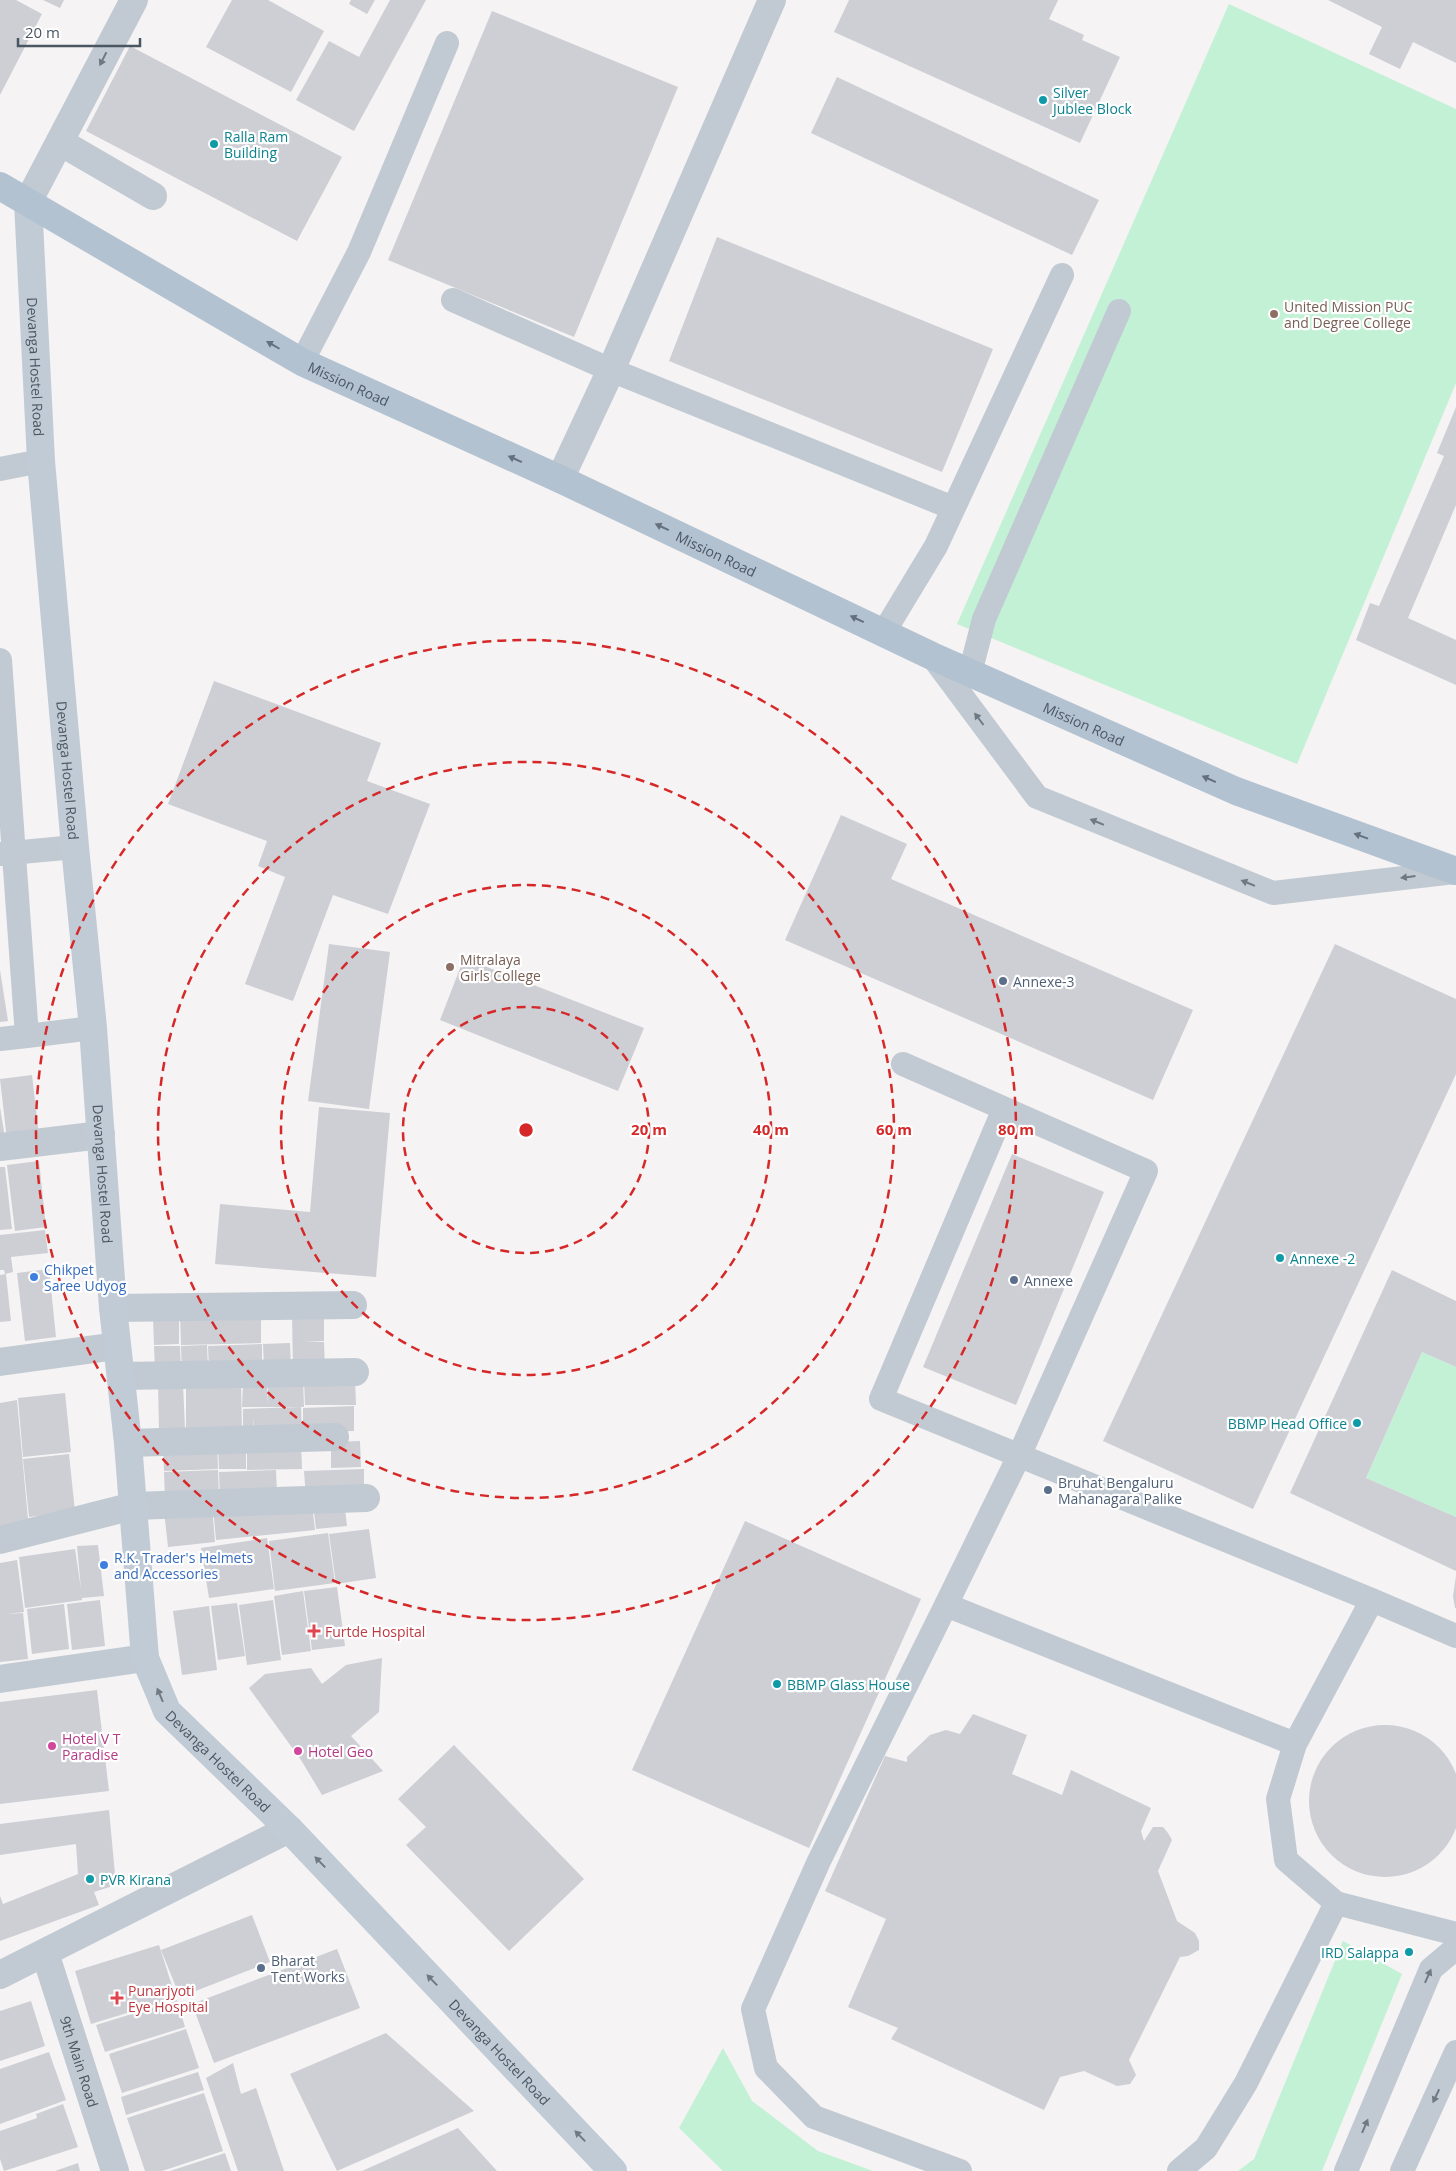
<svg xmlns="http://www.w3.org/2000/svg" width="1456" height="2171" font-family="'Open Sans',sans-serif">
<rect width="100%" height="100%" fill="#f5f3f3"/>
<!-- green -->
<path fill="#c3f1d5" d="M1229,4l227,105v274l-159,381 -340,-140z
M1422,1352l34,15v150l-90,-39z
M1343,1941l59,33 -80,197h-84l16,-12z
M723,2048l29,53 66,50 55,20h-150l-44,-43z"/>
<!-- building -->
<path fill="#cdcfd5" d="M0,0h16l26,14 -42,81z
M43,0h21l-4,8z
M232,0h36l56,31 -33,61 -85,-45z
M351,0h24l-8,14 -18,-10z
M390,0h36l-72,131 -58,-31 33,-59 30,16z
M849,0h209l-9,19 35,16 -2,5 38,17 -40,86 -246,-111z
M1328,0h128v63l-43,-21 -13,27 -31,-15 13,-27z
M492,11l186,76 -104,250 -186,-77z
M130,46l212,111 -45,84 -211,-110z
M837,77l262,123 -27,55 -261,-122z
M717,237l276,112 -51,123 -273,-111z
M1456,407v98l-48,113 48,22v45l-100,-45 14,-37 9,3 65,-150 -7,-3z
M214,681l167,62 -14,38 63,23 -42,110 -55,-19 -40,106 -48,-17 40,-107 -27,-11 9,-25 -99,-37z
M841,815l66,29 -16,35 302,131 -40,90 -368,-160z
M329,944l61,8 -21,157 -61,-8z
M1335,944l121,55v75l-203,435 -150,-68z
M464,958l180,70 -26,63 -178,-71z
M0,970l8,51 -8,1z
M32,1075l7,61 -32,4 -7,-61z
M0,1107l5,31 -5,1z
M319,1107l71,6 -14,164 -161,-13 5,-60 90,8z
M1012,1154l92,38 -88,213 -93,-38z
M39,1161l7,66 -31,4 -8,-66z
M0,1167h5l7,62 -12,1z
M45,1230l3,23 -37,4 2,15 -8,2 -1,-4h-4v-35z
M49,1269l7,68 -31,4 -8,-68z
M1392,1270l64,31v66l-34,-15 -56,126 90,39v54l-166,-78z
M6,1274l5,47 -11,1v-47z
M324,1313v28l-20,1h20l1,28 -32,1 -1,-57z
M261,1314v29l-80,2 -1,-29z
M179,1317v27l-25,1 -1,-27z
M290,1343l1,26h-27l-1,-25z
M262,1344v25l-53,1 -1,-24z
M207,1345l1,25 -26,1 -1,-25z
M154,1346h26l1,24 -26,1z
M355,1378l1,27h-51l-1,-26z
M268,1379h35l1,28h-36z
M241,1381l1,52 -56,2v-53z
M267,1381l1,26h-26l1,-25z
M158,1384h25l2,45 -26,1z
M65,1393l6,59 -48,5 -5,-59z
M17,1400l11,119 -28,7v-123z
M354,1406v25l-51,1v-24z
M301,1407l1,25 -48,2 -1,-17v16h-10v-24z
M360,1441l1,26 -30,1v-26z
M217,1442l1,27 -54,2 -1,-27z
M246,1442v27h-27l-1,-26z
M301,1442l1,27 -55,1v-27z
M69,1454l6,57 -46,6 -6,-58z
M364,1469v27l-58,2 -2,-27z
M218,1470l1,27 -54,2 -1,-27z
M276,1470l1,24 -57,2 -1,-24z
M344,1500l3,26 -31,3 -3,-26z
M312,1504l3,26 -99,10 -3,-33z
M212,1506l3,36 -47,5 -4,-36z
M745,1521l176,78 -112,249 -177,-78z
M369,1529l7,49 -40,6 -7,-50z
M328,1533l7,50 -60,8 -6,-50z
M267,1538l7,51 -65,9 -8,-50z
M98,1545l6,51 -22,2v2l-57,8 -6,-51 56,-8 6,40 -4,-43z
M17,1560l7,52 -17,2 16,-1 5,46 -28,3v-99z
M1456,1576v32h-1l-2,-12z
M337,1587l8,59 -33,4 -8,-59z
M303,1591l8,60 -29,4 -8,-59z
M100,1600l5,46 -33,4 -5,-46z
M273,1600l8,60 -34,5 -8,-60z
M237,1603l8,53 -27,4 -7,-54z
M64,1604l5,45 -37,5 -5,-45z
M209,1606l8,64 -35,5 -9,-64z
M382,1658l-3,54 -28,24 32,35 -61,24 -21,-35 -52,-72 16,-14 46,-6 11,16 24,-19z
M97,1690l12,101 -109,13v-102z
M973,1714l54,21 -15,39 50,21 9,-25 80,38 -10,23 3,10 9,-14h10l5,6 4,7 -14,31 19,50 18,12 4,8v9l-11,6 -8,1 -51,103 7,15 -6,9 -13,2 -33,-15 -24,6 -16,33 -153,-71 7,-11 -50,-21 38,-88 -61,-28 60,-135 22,6v-5l23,-22 16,-5 14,4z
M1309 1801a76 76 0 1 1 152 0a76 76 0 1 1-152 0Z
M454,1745l130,134 -75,72 -103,-106 20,-18 -28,-28z
M109,1810l7,75 -22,7 5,13 -99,36v-45l3,8 75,-30 -2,-30 -76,11v-31z
M252,1915l18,47 -90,35 -19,-47z
M159,1945l17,53 -85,26 -16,-53z
M337,1949l23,59 -146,55 -22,-59z
M177,2000l8,27 -80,25 -9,-27z
M31,2001l14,45 -45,15v-50z
M186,2029l13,39 -77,25 -13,-39z
M386,2033l88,78 -137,60 -47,-97z
M49,2052l17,48 -66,24v-55z
M233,2063l8,31 15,-6 28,83h-46l-32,-93z
M198,2072l6,18 -78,25 -5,-18z
M204,2093l19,58 -61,20h-17l-18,-53z
M63,2104l15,43 -74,24 -4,-12v-28l37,-13 -1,-4z
M458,2128l39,43h-135z
M225,2153l6,18h-61z
M78,2163l2,8h-25z"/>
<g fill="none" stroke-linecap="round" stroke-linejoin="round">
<!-- service -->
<path stroke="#c1cad2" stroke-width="24" d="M453,300l158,70 342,138
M302,362l57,-110 88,-209
M0,469l41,-8
M884,632l52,-86 126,-271
M932,656l105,141 236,96 183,-21
M0,660l27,376 -27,3
M970,673l14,-54 135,-308
M0,854l75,-7
M27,1036l66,-8
M903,1064l243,107 -127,285 -73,149 349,139 -17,55 8,61 50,43 120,31
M1004,1109l-123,290 491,201 84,36
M946,1605l-127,256 -66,148 13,59 48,49 146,54
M1295,1744l77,-144
M1179,2171l27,-23 40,-65 90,-180
M1346,2171l85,-202 25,-21
M1402,2171l54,-119"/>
<!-- minor -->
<g stroke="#c1cad2" stroke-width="28">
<path d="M60,142l93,54"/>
<path d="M28,202l106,-202"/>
<path d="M560,479l51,-109 161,-370"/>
<path d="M0,1147l101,-12"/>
<path d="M113,1308l240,-3"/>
<path d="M0,1362l117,-16"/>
<path d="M121,1376l234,-4"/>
<path d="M128,1443l207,-6"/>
<path d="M0,1540l133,-34 233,-8"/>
<path d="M0,1679l145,-21"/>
<path id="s1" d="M45,1953l70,218"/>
<path d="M0,1975l289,-146"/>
</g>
<!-- secondary -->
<path stroke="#c1cbd6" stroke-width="28" id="s2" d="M28,202l13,259 34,386 18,181 20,280 15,135 17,215 22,53 122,118 324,342"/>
<!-- primary -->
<path stroke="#b3c2d1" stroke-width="28" id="s3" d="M0,186l302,176 258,117 372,177 304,135 220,80"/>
</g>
<!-- one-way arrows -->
<defs><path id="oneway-solid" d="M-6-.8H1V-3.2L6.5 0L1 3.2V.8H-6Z" transform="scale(1.25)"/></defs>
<g fill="#6e7983">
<use href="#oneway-solid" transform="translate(103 59) rotate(117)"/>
<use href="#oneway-solid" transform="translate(979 719) rotate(-127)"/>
<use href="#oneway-solid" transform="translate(1097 822) rotate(-158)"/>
<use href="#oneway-solid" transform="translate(1408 877) rotate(173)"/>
<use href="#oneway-solid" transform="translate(1248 883) rotate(-158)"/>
<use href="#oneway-solid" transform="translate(1428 1976) rotate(-66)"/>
<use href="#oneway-solid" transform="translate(1436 2096) rotate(115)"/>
<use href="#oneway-solid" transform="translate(1365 2126) rotate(-67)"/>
</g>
<g fill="#64717d">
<use href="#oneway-solid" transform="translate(273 345) rotate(-150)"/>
<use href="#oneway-solid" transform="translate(515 459) rotate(-156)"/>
<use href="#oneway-solid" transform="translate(662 527) rotate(-155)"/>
<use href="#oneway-solid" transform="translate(857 619) rotate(-155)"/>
<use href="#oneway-solid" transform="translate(1209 779) rotate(-156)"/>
<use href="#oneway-solid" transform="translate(1361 836) rotate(-160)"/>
</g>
<g fill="#6e7984">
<use href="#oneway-solid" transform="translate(160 1695) rotate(-113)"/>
<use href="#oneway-solid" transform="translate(320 1862) rotate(-134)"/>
<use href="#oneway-solid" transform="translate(432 1980) rotate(-134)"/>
<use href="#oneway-solid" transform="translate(580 2136) rotate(-134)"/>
</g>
<!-- distance rings -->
<g fill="none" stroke="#d62828" stroke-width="2.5" stroke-dasharray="9 6">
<circle cx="526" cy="1130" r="123"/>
<circle cx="526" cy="1130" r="245"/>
<circle cx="526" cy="1130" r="368"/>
<circle cx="526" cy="1130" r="490"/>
</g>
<!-- markers -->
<g fill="#0f9aa8" stroke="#fff" stroke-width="2">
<circle cx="1043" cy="100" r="5"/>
<circle cx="214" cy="144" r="5"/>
<circle cx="1280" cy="1258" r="5"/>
<circle cx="1357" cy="1423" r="5"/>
<circle cx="777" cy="1684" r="5"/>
<circle cx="90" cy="1879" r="5"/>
<circle cx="1409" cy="1952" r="5"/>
</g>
<g fill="#8d6e63" stroke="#fff" stroke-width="2">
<circle cx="1274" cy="314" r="5"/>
<circle cx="450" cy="967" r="5"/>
</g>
<g fill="#5c6f8a" stroke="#fff" stroke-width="2">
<circle cx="1003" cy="981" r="5"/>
<circle cx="1014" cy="1280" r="5"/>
<circle cx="1048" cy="1490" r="5"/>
<circle cx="261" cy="1968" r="5"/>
</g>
<g fill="#3f7fe0" stroke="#fff" stroke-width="2">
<circle cx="34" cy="1277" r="5"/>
<circle cx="104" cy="1565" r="5"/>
</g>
<g fill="#e0444e" stroke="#fff" stroke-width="2">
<path d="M311.5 1623.5h5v5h5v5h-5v5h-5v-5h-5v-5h5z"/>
<path d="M114.5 1990.5h5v5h5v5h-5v5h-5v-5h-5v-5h5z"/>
</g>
<g fill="#d1479c" stroke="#fff" stroke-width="2">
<circle cx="52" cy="1746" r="5"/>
<circle cx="298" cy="1751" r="5"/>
</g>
<g text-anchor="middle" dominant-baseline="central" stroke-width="4.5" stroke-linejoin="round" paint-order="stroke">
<!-- culture labels -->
<g font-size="14" fill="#0d838f" stroke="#fff" text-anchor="start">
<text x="1053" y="92">Silver<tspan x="1053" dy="16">Jublee Block</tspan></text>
<text x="224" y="136">Ralla Ram<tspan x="224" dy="16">Building</tspan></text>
<text x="1290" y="1258">Annexe -2</text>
<text x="1347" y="1423" text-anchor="end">BBMP Head Office</text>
<text x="787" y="1684">BBMP Glass House</text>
<text x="100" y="1879">PVR Kirana</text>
<text x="1399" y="1952" text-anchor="end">IRD Salappa</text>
</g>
<!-- education labels -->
<g font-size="14" fill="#785e54" stroke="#fff" text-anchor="start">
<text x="1284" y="306">United Mission PUC<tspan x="1284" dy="16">and Degree College</tspan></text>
<text x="460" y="959">Mitralaya<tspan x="460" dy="16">Girls College</tspan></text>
</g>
<!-- street labels -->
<g font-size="14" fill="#4a5661" stroke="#fff">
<text stroke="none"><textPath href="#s2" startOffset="165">Devanga Hostel Road</textPath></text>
<text stroke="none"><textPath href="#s3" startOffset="401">Mission Road</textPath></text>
<text stroke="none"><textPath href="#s3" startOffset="806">Mission Road</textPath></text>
<text stroke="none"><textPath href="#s3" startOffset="1211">Mission Road</textPath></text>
<text stroke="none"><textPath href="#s2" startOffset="570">Devanga Hostel Road</textPath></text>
<text stroke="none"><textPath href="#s2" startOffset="975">Devanga Hostel Road</textPath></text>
<text stroke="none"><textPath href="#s2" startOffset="1590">Devanga Hostel Road</textPath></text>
<text stroke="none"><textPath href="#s2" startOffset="1995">Devanga Hostel Road</textPath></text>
<text stroke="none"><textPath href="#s1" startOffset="114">9th Main Road</textPath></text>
</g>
<!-- service labels -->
<g font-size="14" fill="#4e5e75" stroke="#fff" text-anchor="start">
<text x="1013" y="981">Annexe-3</text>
<text x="1024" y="1280">Annexe</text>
<text x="1058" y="1482">Bruhat Bengaluru<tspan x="1058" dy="16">Mahanagara Palike</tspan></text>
<text x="271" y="1960">Bharat<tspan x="271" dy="16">Tent Works</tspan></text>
</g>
<!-- shop labels -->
<g font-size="14" fill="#366cbe" stroke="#fff" text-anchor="start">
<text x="44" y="1269">Chikpet<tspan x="44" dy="16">Saree Udyog</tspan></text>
<text x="114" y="1557">R.K. Trader's Helmets<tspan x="114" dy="16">and Accessories</tspan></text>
</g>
<!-- health labels -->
<g font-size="14" fill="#be3a42" stroke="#fff" text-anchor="start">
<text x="325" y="1631">Furtde Hospital</text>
<text x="128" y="1990">Punarjyoti<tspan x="128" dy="16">Eye Hospital</tspan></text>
</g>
<!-- hotel labels -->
<g font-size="14" fill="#b23c85" stroke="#fff" text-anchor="start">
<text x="62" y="1738">Hotel V T<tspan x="62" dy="16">Paradise</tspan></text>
<text x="308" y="1751">Hotel Geo</text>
</g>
</g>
<circle cx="526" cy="1130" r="8" fill="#d62828" stroke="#fff" stroke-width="2.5"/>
<g font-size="15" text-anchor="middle" font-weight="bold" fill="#d62828" stroke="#fff" stroke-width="4.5" stroke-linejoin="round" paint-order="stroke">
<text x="649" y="1135">20 m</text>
<text x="771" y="1135">40 m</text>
<text x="894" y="1135">60 m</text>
<text x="1016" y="1135">80 m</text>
</g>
<!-- scale -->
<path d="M18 38v8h122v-8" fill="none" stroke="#4a5661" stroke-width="2.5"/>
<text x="25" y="38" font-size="15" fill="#4a5661" stroke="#ffffff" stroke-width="4" paint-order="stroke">20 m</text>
</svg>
